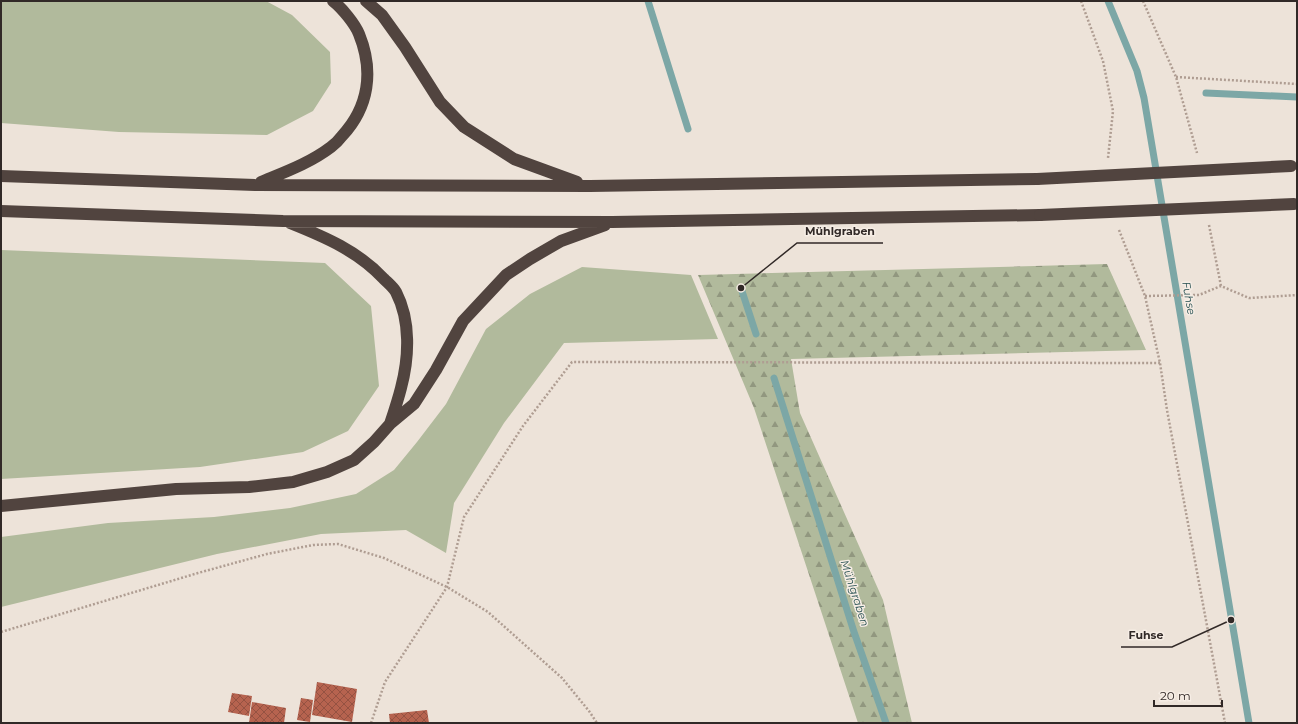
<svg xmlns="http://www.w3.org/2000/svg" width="1298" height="724" font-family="Montserrat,sans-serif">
<defs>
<pattern id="forest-firs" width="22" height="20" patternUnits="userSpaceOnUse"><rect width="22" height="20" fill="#b1ba9c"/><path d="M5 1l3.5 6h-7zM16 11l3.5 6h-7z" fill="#91977f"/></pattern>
<pattern id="building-cross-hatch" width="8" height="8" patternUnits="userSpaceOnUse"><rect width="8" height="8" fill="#b6634f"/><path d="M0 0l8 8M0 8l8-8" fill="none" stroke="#955242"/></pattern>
</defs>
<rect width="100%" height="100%" fill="#ede3d9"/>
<!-- green -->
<path fill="#b1ba9c" d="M1,1h265l26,14 38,37 1,31 -18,28 -46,24 -148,-3 -118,-9z
M1,250l324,13 46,43 8,80 -31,45 -45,21 -103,15 -199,12z
M582,267l109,8 27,64 -154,4 -60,80 -50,80 -8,50 -40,-23 -85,4 -104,20 -216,53v-70l107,-14 106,-6 76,-9 66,-14 38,-24 23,-28 29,-38 40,-75 44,-35z"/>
<!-- forest -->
<path fill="url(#forest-firs)" d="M1107,264l39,86 -355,9 9,54 83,187 29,123h-54l-104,-315 -56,-133z"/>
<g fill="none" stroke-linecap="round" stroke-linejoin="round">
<!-- stream -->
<path stroke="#7ca7a6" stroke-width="7" d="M648,1l40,128
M1108,1l29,70 7,27 105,625
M1206,93l91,4
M741,288l15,46
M774,378l80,254 32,91"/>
</g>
<!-- building -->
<path fill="url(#building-cross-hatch)" d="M317,682l40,7 -5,33 -40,-7z
M232,693l20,3 -3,20 -21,-4z
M301,698l12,2 -3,22 -13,-2z
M252,702l34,6 -2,15h-35z
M427,710l2,13h-39l-1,-9z"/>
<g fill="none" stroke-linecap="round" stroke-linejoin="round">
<!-- path -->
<path stroke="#af9d92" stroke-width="2.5" stroke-dasharray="2 2" stroke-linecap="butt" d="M1081,1l22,60 10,50 -5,47
M1143,1l33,76 21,76
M1176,77l121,7
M1209,225l12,61
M1119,230l26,66 15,67 7,47 58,313
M1145,296l54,-1 22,-9 28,12 48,-3
M1,632l197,-59 69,-19 46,-9 25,-1 46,14 63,29 41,25 74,66 27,33 8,12
M371,723l14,-41 62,-95 17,-70 59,-91 49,-64 588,1"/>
<!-- motorway -->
<path stroke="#51443f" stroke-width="12" d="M366,1l16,14 23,32 35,55 24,25 50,32 63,23
M1,176l254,9 335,1 447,-7
M261,182c24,-10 49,-19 70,-35 4,-3 8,-7 11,-11 27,-29 32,-65 17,-102 -4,-10 -17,-26 -26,-33
M1,211l282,10 329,1 428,-7
M290,223c35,14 68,28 94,56 4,4 9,8 12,13 15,29 13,66 5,96 -3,12 -7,24 -11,36
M1,506l175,-17 73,-2 44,-5 34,-10 27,-12 20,-18 16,-18 24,-20 22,-34 27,-49 43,-46 24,-16 31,-18 44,-16"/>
<!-- motorway-bridge -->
<path stroke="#51443f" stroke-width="12" d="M1037,179l254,-13
M1040,215l254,-11"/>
</g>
<g text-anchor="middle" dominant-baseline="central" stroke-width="3" stroke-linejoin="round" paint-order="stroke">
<!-- water labels -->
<g font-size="11" font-style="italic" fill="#224c4d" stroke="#f6ede5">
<text transform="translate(1189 298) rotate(80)">Fuhse</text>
<text transform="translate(855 593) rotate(72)">Mühlgraben</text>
</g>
</g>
<!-- callouts -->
<path fill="none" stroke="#312927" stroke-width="1.5" d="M741 288L797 243H883M1231 620L1172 647H1121"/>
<g fill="#312927" stroke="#f6ede5" stroke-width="1.5">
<circle cx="741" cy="288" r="4"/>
<circle cx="1231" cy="620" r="4"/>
</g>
<g font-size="11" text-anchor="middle" font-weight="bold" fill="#312927" stroke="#f6ede5" stroke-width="3" stroke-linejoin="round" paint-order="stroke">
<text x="840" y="235">Mühlgraben</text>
<text x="1146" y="639">Fuhse</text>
</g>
<!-- border -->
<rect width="1298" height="724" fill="none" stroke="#312927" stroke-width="4"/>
<!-- scale -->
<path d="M1154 700v6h68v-6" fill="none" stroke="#312927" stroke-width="2"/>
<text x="1160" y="700" font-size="12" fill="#312927" stroke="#f6ede5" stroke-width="3" paint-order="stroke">20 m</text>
</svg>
